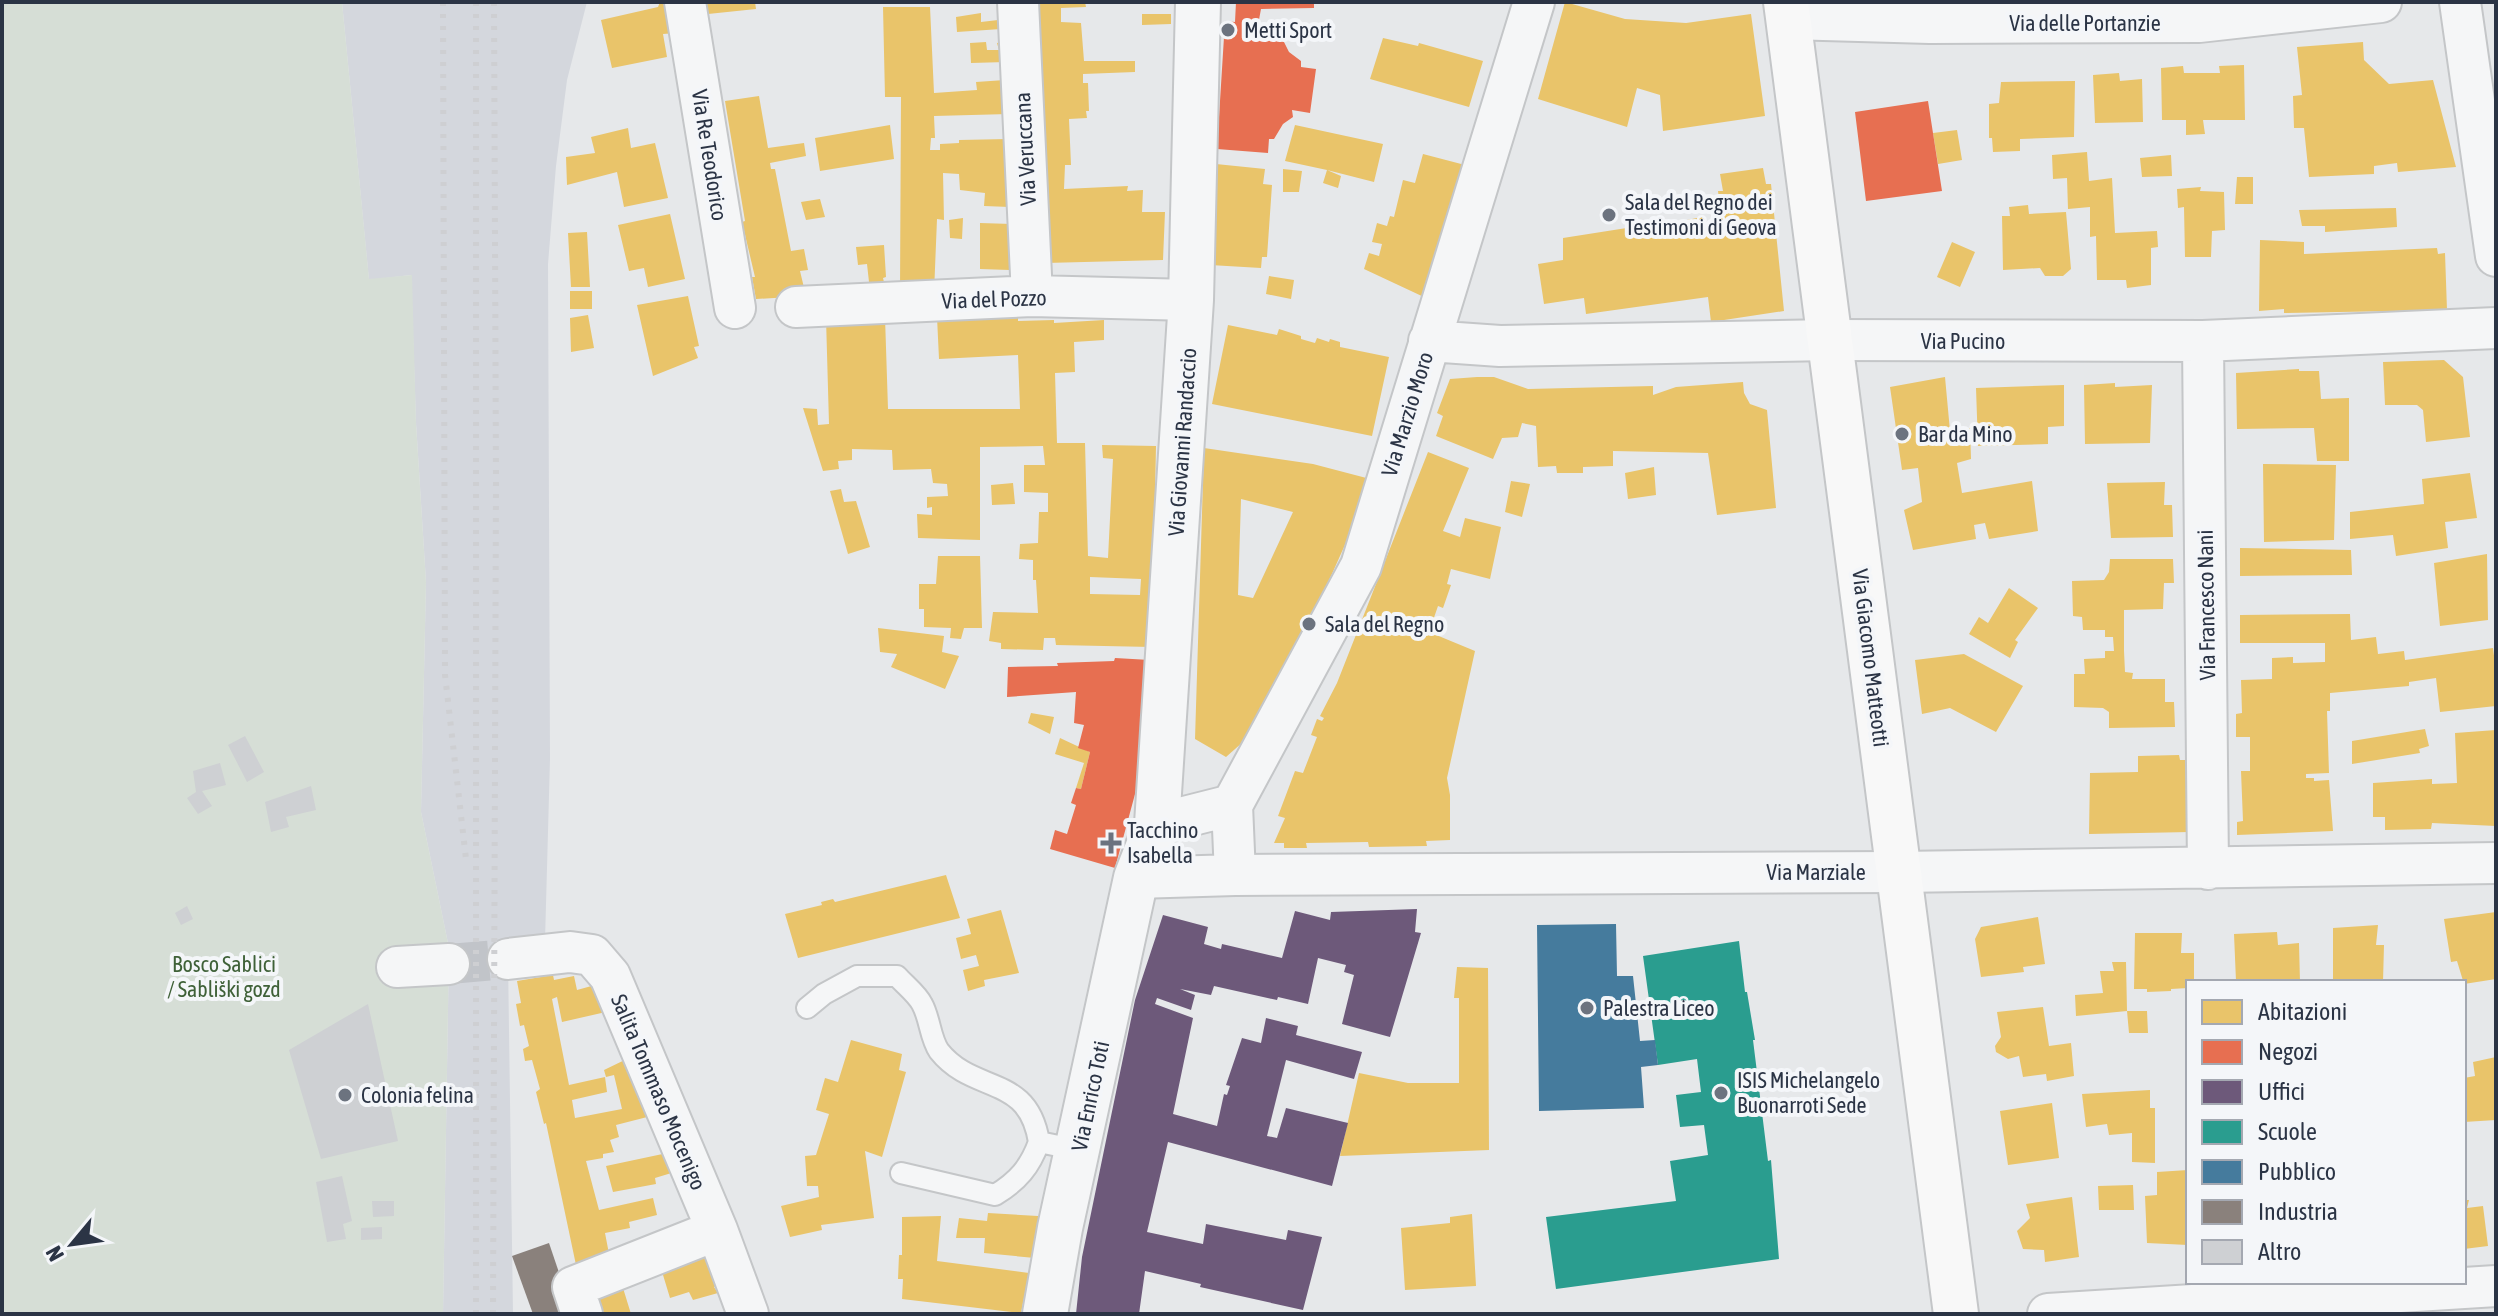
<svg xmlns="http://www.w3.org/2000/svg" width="2498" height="1316" font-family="'Asap Condensed',sans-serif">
<rect width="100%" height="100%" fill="#e6e8ea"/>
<!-- built -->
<path fill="#d4d7dd" d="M342,2h245l-20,78 -11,86 -8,98 2,495 -5,182 -37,18 5,355h-70l6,-366 -28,-136 5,-230 -10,-159 -5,-148 -42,5z"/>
<!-- green -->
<path fill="#d6ded6" d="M2,2h340l27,277 43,-4 4,148 10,159 -5,230 28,136 -6,366h-441z"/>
<!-- homes -->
<path fill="#e9c46a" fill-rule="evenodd" d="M660,2h10l6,31 -13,1 4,23 -55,11 -11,-48 57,-13z
M705,2h50l1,7 -48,5z
M1028,2h57l1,5 -25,1v14l20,1 3,38h51v11l-52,2v9h5l1,28h-3l1,7 -18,1 2,46h-6l-1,24 64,-3 -1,5 16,-1 -1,22h23l-2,48 -118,3z
M1565,2l60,17 61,4 65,-9 14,102 -102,15 -3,-36 -23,-7 -10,39 -89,-28z
M883,7h47l4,86 43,-3 -1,-8 29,-2 4,34 -75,2 1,22h-4l-1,12h10v-6l19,-1v-3l49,-1 2,68 -26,-1 1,-13 -25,-3 -1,-16 -16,-1 1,47 -7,-1 -3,74 -34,-1 1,-195h-16z
M981,13v9l17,-2 3,9 -44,3 -1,-15z
M1142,14h29v10l-29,1z
M1383,38l35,8 1,-3 64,18 -14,46 -99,-28z
M1007,41l-1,21 -35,1 -1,-20 16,-1 1,8h12l-2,-7z
M2363,42l1,18 25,24 44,-4 23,87 -58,5 -1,-9 -23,3v8l-65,3 -5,-49h-10l-1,-32 9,-1 -5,-48z
M2244,65l1,55h-42l2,14 -19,1v-15h-24l-1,-52 22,-2 1,7h36l-1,-7z
M2119,73l1,8 22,-2 1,43 -48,1 -2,-48z
M2075,81l-1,56 -54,2v12l-27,1 -1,-14h-3v-34l10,-1 2,-21z
M759,96l9,52 36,-5 2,13 -36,7 1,6h4l16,82 13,-2 4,21 -8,1 6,25 -50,3 -4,-22h3l-13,-55 3,-1 -20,-120z
M890,125l4,34 -74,12 -5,-33z
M1295,125l88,19 -9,38 -47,-12 14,6 -3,12 -15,-5 4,-13 -42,-9z
M628,128l3,20 24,-5 13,55 -44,9 -7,-35 -50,13 -1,-28 29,-4 -4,-16z
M1957,130l5,30 -24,4 -5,-31z
M2087,152l2,29 23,-3 3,55 42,-2 1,16 -7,1v37l-24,3 -1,-8h-29l-1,-44 -6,1v-30l-22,2 -1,-31 -14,1 -1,-24z
M1423,154l42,11 -39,133 -62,-29 5,-16 10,3 3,-12 -10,-2 5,-19 10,3 3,-10 4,1 9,-37 12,3z
M2171,155l1,21 -30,1 -2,-19z
M1216,164l49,5 -2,15 9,1 -5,72h-5l-1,11 -51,-3z
M1763,168l3,16h5l13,127 -73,11 -3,-25 -122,17 -2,-16 -40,6 -6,-40 25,-4v-22l70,-11 1,4 49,-6 -1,-4 20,-4 2,11 18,-2 -4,-35h5l-3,-17z
M1283,169l19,2 -3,21h-16z
M2237,177h16v27h-18z
M2201,187l-1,4 24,1 1,38 -13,1 -1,26h-26l-1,-50 -6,1 -1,-19z
M820,199l5,18 -19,3 -5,-18z
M2028,205l1,9 37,-2 5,57 -8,7h-18l-5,-8 -37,2 -1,-54h8l-1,-9z
M2396,208l1,19 -72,5v-6h-23l-3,-16z
M670,214l15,65 -37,8 -4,-19 -15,3 -11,-46z
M963,218l-1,21 -12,-1 -1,-18z
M980,223l32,1 -2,46 -30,-1z
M587,232l3,55h-19l-3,-54z
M2260,240l44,2v12l133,-6 1,6 7,-1 2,57 -163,3v-4l-25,2z
M1952,242l23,10 -15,35 -23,-10z
M884,245l2,32 -3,1 1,4h-15l-2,-18 -9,1 -2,-18z
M1269,276l25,4 -3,19 -25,-5z
M570,291h22v18h-22z
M688,296l11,50 -5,1 4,11 -45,18 -16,-71z
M588,315l6,33 -23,4 -1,-34z
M885,317l3,92h132l-2,-54 -79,4 -2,-42 81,1v3l36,-1v3l50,-3v20l-30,2 1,30 -20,1 2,70h28l3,113 20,2 5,-99 -10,-1 -1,-13 54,1 -4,201 -96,-2 -1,-7h-11l-1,12 -42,-1v-6l-12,-2 4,-29 45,1 -2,-33h-3v-20l-14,-1 1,-15 18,-1 1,-31h9v-19l-24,-1v-27h21l-2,-19 -63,1v93l-62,-2 -1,-24 15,1v-8l-5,1v-11l21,-1 -1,-12 -14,-1 -2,-14 -38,1 -1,-20 -40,-1v11l-14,1 1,8 -16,2 -20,-63 14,1 1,16 11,-1 -3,-106zM1090,577l51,2 -1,16 -50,-1z
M1228,325l49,10 2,-6 22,7v3l14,4 2,-5 12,4 1,-3 10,3v5l49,10 -17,79 -160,-32z
M2444,360l19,17 7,60 -44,5 -3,-32 -6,-5h-32l-2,-43z
M2299,369v2h20l2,28 28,-1v63h-32l-3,-33 -77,1 -1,-56z
M1477,377h17l34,12 125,-3v9l23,-8 67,-5 1,11 6,11 17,6 9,98 -59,7 -9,-62 -95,-2v15l-30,1v6h-26l-1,-7 -18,1 -2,-41 -14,-3 -4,14 -16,1 -9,21 -57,-23 7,-20 -6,-3 13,-34z
M1945,377l5,54 20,-3 1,31 -14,4 5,30 70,-12 6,50 -49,8 -4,-16 -11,2 2,14 -63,11 -9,-40 18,-8 -4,-34 -16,2 -12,-83z
M2115,383v4l37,-2 -2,58 -65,1 -1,-59z
M2064,385v41l-16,1v17l-70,2 -2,-58z
M1204,448l109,16 61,16 -64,143 -58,111 -26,23 -31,-18zM1241,499l52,13 -40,86 -15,-3z
M1428,452l41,16 -26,63 17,6 5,-19 36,9 -11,52 -39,-10 -4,15 4,1 -8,23 -5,-2 -9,26 46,19 -28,127 3,17v45l-24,1 1,5 -58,1 -1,-5 -62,1 1,5h-23v-5h-10l11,-25 -7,-2 17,-45 8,2 14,-36 -6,-2 6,-16 5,2 2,-3 -4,-2 17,-33z
M2263,464l73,1 -2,75 -70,2z
M1654,467l2,28 -28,4 -3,-26z
M2470,473l7,45 -32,4 3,26 -52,8 -3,-21 -43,4v-27l74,-8 -2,-25z
M1511,481l19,3 -8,33 -17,-5z
M2165,482l-1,23h8l1,32 -62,1 -4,-55z
M1013,483l2,21 -23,1 -1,-20z
M841,489l3,13 12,-1 14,46 -22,7 -18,-63z
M2240,548l111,2 1,25 -112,1z
M2487,554l1,66 -48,6 -6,-63z
M938,556h42l2,72h-18l-3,11 -11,-1 1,-10 -27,-1v-18h-5v-25h17z
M2110,559h63l1,24h-10l-1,26 -39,1v41l1,21 8,1 -1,6h33v23h9l1,25 -66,1v-16l-6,-4 -29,-1v-33h11l-1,-15 21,-1v-7h9l-1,-14h-8v-7h-22l-1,-13 -9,-1 -1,-35 32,-1 5,-8z
M2009,588l29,20 -23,32 3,2 -8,16 -41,-24 10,-17 9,6z
M2350,614l1,26 25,-3 2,17 26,-3 1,9 88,-12 3,23v35l-56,6 -4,-34 -27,4v4l-79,7v18h-3l2,62 -23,1v4h8v3l15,-1 4,51 -96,4v-13l6,-1 -2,-50h9v-34h-14v-23l6,-1 -1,-33 31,-1v-21l21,-1v6l32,-1v-19h-85v-28z
M878,628l66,8 -2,16 17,4 -14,33 -54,-22 6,-13 -17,-2z
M1964,654l59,32 -27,46 -46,-24 -28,6 -7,-54z
M1031,713l23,4 -4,17 -22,-11z
M2425,729l4,17 -10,3 1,4 -68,11v-23z
M2496,730v96l-64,-3 -1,6 -46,1v-13h-12v-34l59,-4v5l25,-1 -2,-50z
M1060,738l30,14 -9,37 -5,-1 8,-25 -29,-9z
M2179,755l1,5h8l2,72 -101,2 1,-61 48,-1v-16z
M946,875l14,43 -162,40 -13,-44 37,-9 -1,-3 12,-3 2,3z
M1001,910l18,63 -35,7 1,6 -17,5 -5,-21 16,-4 -3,-11 -15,4 -5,-21 15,-4 -4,-15z
M2496,912v67l-32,5 -7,-23 -6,1 -7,-43z
M2038,917l7,47 -22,3 1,5 -43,5 -6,-38 6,-12z
M2378,925l-2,20h8l-1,37h-50v-54z
M2277,932l1,13 21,-2 1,39 -64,-1 -2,-47z
M2135,933h47l-1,20h13v29h-6v6l-17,1v2l-24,1v-3h-13z
M2112,962h14l1,49 -51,5 -1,-21 28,-2 -3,-22h14z
M1457,967l31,1 1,182 -149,6 19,-83 49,10h51v-85h-5z
M553,975l1,5 20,-4 3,14 29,-8 13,27 -57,13 -5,-25 -5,2 17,86 36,-8 2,15 -35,8 3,18 47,-9 -8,-34 -8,2 -2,-7 31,-15 20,60 -39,10 3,12 -9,3 4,12 -11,2v4l-17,3 13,49 54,-12 4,17 -28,7 1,6 -25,5 5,26 -34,6 -30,-142 -2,1 -8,-32 4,-3 -8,-29 -7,1 -2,-12 6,-3 -5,-21 -4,1 -4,-22 5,-1 -4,-22z
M2043,1007l6,39 22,-3 3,33 -27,5 -1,-7 -23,3 -4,-21 -11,3 -12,-7 -1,-6 6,-9 -4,-25z
M2127,1011h20l1,22h-19z
M851,1040l51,14 -3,16 7,2 -24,85 -17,-6 9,67 -53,7 1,5 -32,7 -9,-31 38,-9 -1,-11h-11l-2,-30 11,-1 13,-41 -13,-4 9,-32 13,4z
M2496,1057v63l-32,2v-44l11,-2 -2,-14z
M2150,1090v18h5v55l-23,-1v-29l-23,2 -2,-11 -21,3 -4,-33z
M2052,1103l7,55 -51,7 -8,-54z
M672,1152l6,19 -23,7 1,6 -43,8 -7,-26z
M2188,1170v75l-41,-2 -2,-47 12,-1v-23z
M2133,1185l1,25h-35l-1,-24z
M2072,1197l7,60 -34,5 -1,-12 -21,-1 -6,-18 13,-13 -4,-14z
M2464,1200h5l-2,8 16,-2 5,40 -24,3z
M988,1213l50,3 5,6 -8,36 -51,-5 1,-15h-29l3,-20 28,3z
M1472,1214l4,72 -71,4 -4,-62 49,-5v-6z
M941,1216l-4,45 92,12 -8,40 -119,-14 1,-20h-5l1,-24h3v-38z
M708,1252l13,32 -7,3 4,6 -25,7 -4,-8 -19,6 -10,-33z
M619,1275l12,39h-33l-6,-16z"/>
<!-- shops -->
<path fill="#e76f51" d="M1236,2h78v6l-53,1 -3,16 20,3 -2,11 7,1 6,12 12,9v6l15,2 -6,44 -18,-3 1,7 -10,7 -9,15h-5l-1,14 -51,-4 8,-128 10,1z
M1928,101l14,90 -76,10 -11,-89z
M1115,658l35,2 -9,112 -26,96 -65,-19 5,-19 12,4 9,-29 -5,-2 5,-15 5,1 9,-37 -12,-4 6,-23 -10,-2 2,-31 -69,5 1,-30 50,-1 -1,-3 57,-2z"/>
<!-- offices -->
<path fill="#6d597a" d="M1417,909l-2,23 6,1 -31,104 -48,-13 12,-49 -10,-3 2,-7 -28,-7 -10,46 -30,-7 -1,3 -63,-14 -3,9 -31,-6 15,6 -4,15 -34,-12 -2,6 38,14 -20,96 44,12 7,-32 3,1 3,-9 -4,-1 16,-47 19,5 5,-25 32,8 -2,9 66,17 -8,27 -68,-19 -19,76 10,2 9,-30 62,15 -16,63 -164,-44 -21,90 56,12 3,-20 80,16 2,-10 34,7 -19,73 -103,-23 1,-3 -56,-13 -6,43h-63l6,-57 53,-257 28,-85 45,12 -4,17 17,5 1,-5 60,14 13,-47 35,9 1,-8z"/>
<!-- schools -->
<path fill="#2a9d8f" d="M1739,941l6,51h2l8,48h-2l15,121 3,-1 8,99 -223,30 -10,-72 130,-16 -6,-40 38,-6 -4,-30 -24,2 -4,-32 25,-3 -4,-33 -39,6 -15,-109z"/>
<!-- public -->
<path fill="#457b9d" d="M1616,924l1,52h16l7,65 15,-1 3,25 -17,2 3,41 -105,3 -2,-186z"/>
<!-- industry -->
<path fill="#8a817c" d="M549,1243l24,71h-40l-21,-58z"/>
<!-- building -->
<path fill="#ced0d3" d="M245,736l19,36 -17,10 -19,-37z
M220,763l6,22 -24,6 10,15 -14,8 -11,-16 9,-6 -3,-21z
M311,786l5,24 -30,7 3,10 -18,5 -6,-30z
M187,906l6,13 -12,6 -6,-12z
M368,1004l30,137 -77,18 -32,-109z
M342,1176l10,45 -9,3 3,15 -19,3 -11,-60z
M372,1201h22v15l-21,1z
M382,1227v12l-21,1v-12z"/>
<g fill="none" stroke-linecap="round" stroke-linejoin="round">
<!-- minor-tunnel -->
<path stroke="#c1c4c9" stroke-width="40" stroke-dasharray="40 20" stroke-linecap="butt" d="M449,964l59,-5"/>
<!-- service casing -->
<g stroke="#c4c6c8" stroke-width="24">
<path id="service" d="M807,1008l17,-14 33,-18h40c8,9 20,18 25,28 8,14 8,34 17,47 35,44 89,22 100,91l39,8
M901,1173l94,22c23,-14 35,-28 44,-53"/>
</g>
<!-- minor casing -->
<g stroke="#c4c6c8" stroke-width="44">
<path id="minor" d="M685,2l50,306
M1018,2l14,294
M2460,2l36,254
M1788,19l142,4 269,-1 182,-20
M796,307l236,-11 159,4
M1429,341l71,5 330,-6 373,1 293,-13
M2203,341l5,528
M1232,805l3,70
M1157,824l75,-19 129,-239 173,-564
M1136,878l99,-3 664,-3 597,-9
M508,959l62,-7 22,3 18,21 107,254 31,84
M397,967l52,-3
M582,1314l-9,-27 144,-57
M2048,1314l448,-28"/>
</g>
<!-- tertiary casing -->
<g stroke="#c4c6c8" stroke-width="48">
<path id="tertiary" d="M1045,1314l15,-86 76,-350 21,-54 34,-524 7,-298"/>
</g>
<!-- secondary casing -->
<g stroke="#c4c6c8" stroke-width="48">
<path id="secondary" d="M1786,2l170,1312"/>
</g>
<!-- service -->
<use href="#service" stroke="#f5f6f7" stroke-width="20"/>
<!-- minor -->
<use href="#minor" stroke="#f5f6f7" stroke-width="40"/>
<!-- tertiary -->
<use href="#tertiary" stroke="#f5f6f7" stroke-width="44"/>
<!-- secondary -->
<use href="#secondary" stroke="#f8f8f8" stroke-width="44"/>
<!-- rail -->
<path stroke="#cecfd2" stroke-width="6" stroke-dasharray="4 8" stroke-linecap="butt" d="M443,2l2,673 21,184
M476,1314v-1312
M493,1314l3,-834 -2,-478"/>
</g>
<!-- markers -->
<g fill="#6c737f" stroke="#f4f6f9" stroke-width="3">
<circle cx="1228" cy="30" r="8"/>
<circle cx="1609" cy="215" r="8"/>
<circle cx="1902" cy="434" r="8"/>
<circle cx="1309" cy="624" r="8"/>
<path d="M1107 831h8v8h8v8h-8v8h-8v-8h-8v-8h8z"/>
<circle cx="1587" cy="1008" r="8"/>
<circle cx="1721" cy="1093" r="8"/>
<circle cx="345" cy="1095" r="8"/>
</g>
<g text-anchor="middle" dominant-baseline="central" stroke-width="8" stroke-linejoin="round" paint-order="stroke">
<!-- street labels -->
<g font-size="22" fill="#2b3445" stroke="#f4f6f9">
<text x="2085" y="23">Via delle Portanzie</text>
<text transform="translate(1025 149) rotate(-93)">Via Veruccana</text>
<text transform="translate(710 155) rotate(81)">Via Re Teodorico</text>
<text transform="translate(994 299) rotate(-2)">Via del Pozzo</text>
<text x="1963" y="341">Via Pucino</text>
<text transform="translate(1407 414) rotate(-73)">Via Marzio Moro</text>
<text transform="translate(1182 442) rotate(-86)">Via Giovanni Randaccio</text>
<text transform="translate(2206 605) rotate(-91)">Via Francesco Nani</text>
<text transform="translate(1871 658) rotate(83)">Via Giacomo Matteotti</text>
<text x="1816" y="872">Via Marziale</text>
<text transform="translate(659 1092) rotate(67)">Salita Tommaso Mocenigo</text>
<text transform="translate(1090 1096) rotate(-78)">Via Enrico Toti</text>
</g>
<!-- poi labels -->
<g font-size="22" fill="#2b3445" stroke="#f4f6f9" text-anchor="start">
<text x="1244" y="30">Metti Sport</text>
<text x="1625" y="202">Sala del Regno dei<tspan x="1625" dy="25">Testimoni di Geova</tspan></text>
<text x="1918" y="434">Bar da Mino</text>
<text x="1325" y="624">Sala del Regno</text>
<text x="1127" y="830">Tacchino<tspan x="1127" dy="25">Isabella</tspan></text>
<text x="1603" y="1008">Palestra Liceo</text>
<text x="1737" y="1080">ISIS Michelangelo<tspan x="1737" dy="25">Buonarroti Sede</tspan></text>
<text x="361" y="1095">Colonia felina</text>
</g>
<!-- park labels -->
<g font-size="22" fill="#3f6138" stroke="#f4f6f9">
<text x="224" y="964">Bosco Sablici<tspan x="224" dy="25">/ Sabliški gozd</tspan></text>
</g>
</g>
<!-- border -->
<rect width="2498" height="1316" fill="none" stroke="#2b3445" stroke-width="8"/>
<!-- legend -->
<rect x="2186" y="980" width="280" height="304" fill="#f4f6f9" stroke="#a4a8b1" stroke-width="2"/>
<rect x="2202" y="1000" width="40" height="24" fill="#e9c46a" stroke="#a4a8b1" stroke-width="2"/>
<text x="2258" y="1020" font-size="24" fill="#2b3445">Abitazioni</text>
<rect x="2202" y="1040" width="40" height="24" fill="#e76f51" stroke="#a4a8b1" stroke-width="2"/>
<text x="2258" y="1060" font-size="24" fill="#2b3445">Negozi</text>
<rect x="2202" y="1080" width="40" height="24" fill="#6d597a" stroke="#a4a8b1" stroke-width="2"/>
<text x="2258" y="1100" font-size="24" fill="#2b3445">Uffici</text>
<rect x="2202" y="1120" width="40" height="24" fill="#2a9d8f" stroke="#a4a8b1" stroke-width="2"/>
<text x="2258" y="1140" font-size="24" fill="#2b3445">Scuole</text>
<rect x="2202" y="1160" width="40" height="24" fill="#457b9d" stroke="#a4a8b1" stroke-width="2"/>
<text x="2258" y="1180" font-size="24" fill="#2b3445">Pubblico</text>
<rect x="2202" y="1200" width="40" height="24" fill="#8a817c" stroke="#a4a8b1" stroke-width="2"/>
<text x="2258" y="1220" font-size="24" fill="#2b3445">Industria</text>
<rect x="2202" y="1240" width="40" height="24" fill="#ced0d3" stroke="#a4a8b1" stroke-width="2"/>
<text x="2258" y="1260" font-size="24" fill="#2b3445">Altro</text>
<!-- north arrow -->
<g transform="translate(72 1244) rotate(241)" stroke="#f4f6f9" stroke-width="6" paint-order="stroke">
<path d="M0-6L14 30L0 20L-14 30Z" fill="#2b3445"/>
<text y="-12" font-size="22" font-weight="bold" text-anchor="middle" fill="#2b3445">N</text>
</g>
</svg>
